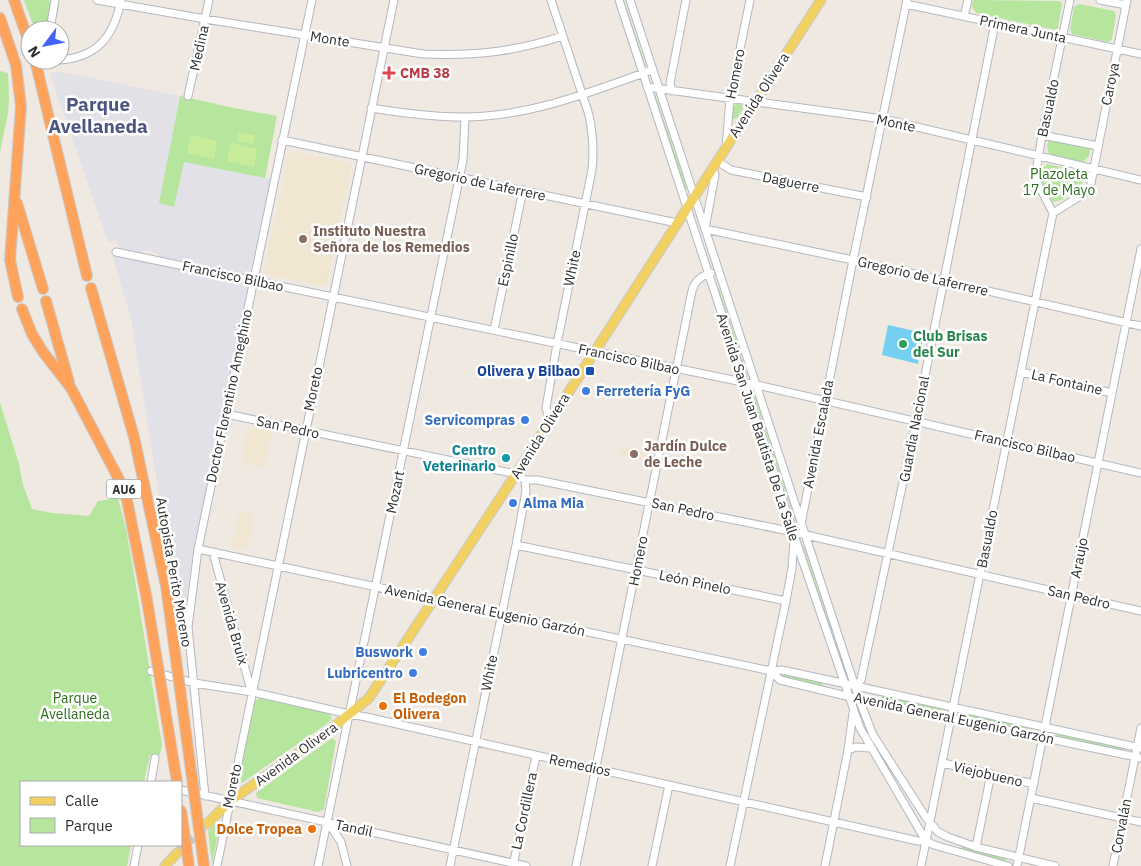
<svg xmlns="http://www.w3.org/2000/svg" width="1141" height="866" font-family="'IBM Plex Sans',sans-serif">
<rect width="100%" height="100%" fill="#efe9e1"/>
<!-- industrial -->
<path fill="#e3e1e8" d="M55,72h6l119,24 -12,62 103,21 -21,94 -5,2 -82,-17 -9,-6 -10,-2 -4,4 -17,-4 -4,-3 -4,-6 -7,1 -58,-168z
M112,254l134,28 2,4 -52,253 -10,58 -5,13 -3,4 -47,-295z"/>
<!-- education -->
<path fill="#f0e6d1" d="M294,151l54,12 3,4 -24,117 -4,2 -56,-11 -3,-5 25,-116z
M248,427l24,5 -8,36 -23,-5z
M619,447l32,6 -1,8 -33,-7z
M239,511l16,3 -8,36 -15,-3z"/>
<!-- green -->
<path fill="#b6e59e" d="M24,0h25l2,6 -3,24h-13z
M623,0h1l22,67h-1z
M973,0l87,1 2,3 -4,24 -2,2 -80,-17 -4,-6z
M1079,4l35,7 2,4 -4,24 -4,3 -36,-8 -2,-4 4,-23z
M0,71l8,2 1,26 -1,14 -8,39z
M655,94l32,95h-2l-31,-94z
M180,96l54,12 43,8 -12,62 -81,-16 -10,45 -15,-4z
M738,104l4,1 1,4 -6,9 -4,1 -2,-1 1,-10 4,-4z
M1049,139l42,8 -2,9 -7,7 -33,-9 -2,-8z
M1048,164l34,9 3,5 -7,12 -17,10 -8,2 -12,-22v-11z
M718,288h1l29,88h-1z
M754,392l42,129h-1l-42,-128z
M0,403l19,61 4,21 9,24 20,4 37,3 9,-15 20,-3 8,31 6,33 30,183 -3,13 -9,-3 -6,27h-123v63h110l-4,21h-127z
M803,546h1l42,129 -2,-1z
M783,674h2l36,7 2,4 -3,2 -38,-10z
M884,695l56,12 1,3 -2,2 -57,-12 -1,-3z
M262,698l67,15 3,5 -3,4 -87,61 -5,-3 17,-79z
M964,713l67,14 1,3 -2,2 -66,-14z
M859,716l8,18 50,75 -51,-73z
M1058,733l67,15v1l-2,3 -66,-14 -1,-2z
M332,738l4,3 -12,68 -6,3 -61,-14 -1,-5z
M217,822l3,3 -8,39 -4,-33z
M963,845l43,12v3l-2,2 -41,-11 -2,-4z"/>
<!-- pitch -->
<path fill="#c9ec9a" d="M239,132l16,3 -2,9 -16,-3z
M191,135l26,6 -3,18 -27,-6z
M231,143l26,6 -3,18 -27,-6z"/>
<!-- water -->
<path fill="#75cff0" d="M888,325l36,8 -6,31 -36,-9z"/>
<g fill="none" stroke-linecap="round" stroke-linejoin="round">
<!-- major-tunnel -->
<path stroke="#c8c4bd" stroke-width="9" stroke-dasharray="9 4.5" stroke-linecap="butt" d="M177,853l26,-25"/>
<!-- minor casing -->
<g stroke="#b4b7c1" stroke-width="9">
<path id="minor" d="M97,0l108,19 218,35c52,2 90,-2 140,-18
M619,0l183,559 58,169 66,113
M630,0l229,699 14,36 52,81 13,16 10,5 28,10 79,19
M1100,0l26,5
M906,4l235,50
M964,16l4,-16
M50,30l5,-30
M60,60c38,-3 54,-24 61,-60
M647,87l236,32 258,61
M672,91l-2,-8 16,-83
M188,96l21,-96
M371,108c31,5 61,9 92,9 66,0 128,-25 189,-47
M1042,135l56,11
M282,140l395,83
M726,148l4,-50 20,-98
M717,161l14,9 136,27
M713,168l2,7 -10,54 148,31 288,66
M1053,213l32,-20 5,-5 37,-188
M116,252l641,133 384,88
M494,330l29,-140
M1021,372l91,21
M226,414l290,60 9,6h12l247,50 357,81
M550,421l-4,-13 11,-64 35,-174c2,-19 1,-36 -3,-55l-38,-115
M802,519l51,-259 54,-260
M516,545l270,56
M198,549l573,122 11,-1 359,78
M213,553l38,137
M151,671l43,12 58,9 97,22 17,3 552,124h8l8,4 74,21
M771,671l9,9 79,19 282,59
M855,687l6,-7 55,-259 79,-398
M848,750l8,-3 14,1
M943,763l91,21
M151,782l4,-24
M181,790l345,76
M205,796l-17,-169 10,-78 114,-549
M1031,798l110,24
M328,822l13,20 6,24
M976,847l15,-73
M134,866l4,-21
M217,866l177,-866
M318,866l145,-706 2,-43
M450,866l66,-321 10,-54 -1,-11
M513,866l23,-110
M576,866l116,-575c2,-10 9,-15 19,-18
M652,866l17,-81
M730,866l56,-265 6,-33 2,-28
M825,866l23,-116 5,-37
M921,866l132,-653 -18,-35 7,-43 28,-135
M1017,866l124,-617
M1113,866l28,-138"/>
</g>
<!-- major casing -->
<g stroke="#c9c9c9" stroke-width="11">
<path id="major" d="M207,824l23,-23 91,-64 48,-39 147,-224 305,-474
M165,866l12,-13"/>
</g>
<!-- highway casing -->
<g stroke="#c9c9c9" stroke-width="12">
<path id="highway" d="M14,0l16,45
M0,18l16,47 5,41 -11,154 8,37
M35,60l52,216
M17,203l26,86
M91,288l43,149 32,149
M46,301l23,81
M22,309l10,25 11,18 28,36 52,99 4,13 20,100"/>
</g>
<!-- minor -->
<use href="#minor" stroke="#fff" stroke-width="7"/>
<!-- major -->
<use href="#major" stroke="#f2d163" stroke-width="9"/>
<!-- highway -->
<use href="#highway" stroke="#ffa35c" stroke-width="10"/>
<!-- highway-bridge casing -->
<g stroke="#c9c9c9" stroke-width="12" stroke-linecap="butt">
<path id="highway-bridge" d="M166,586l38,280
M147,600l30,182
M181,810l8,56"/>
</g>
<!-- highway-bridge -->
<use href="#highway-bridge" stroke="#ffa35c" stroke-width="10"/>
</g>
<!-- markers -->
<path fill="#e0444e" stroke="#fff" stroke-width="2" d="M386.5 65.5h5v5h5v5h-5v5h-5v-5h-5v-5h5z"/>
<g fill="#8d6e63" stroke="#fff" stroke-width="2">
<circle cx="303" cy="239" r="5"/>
<circle cx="634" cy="454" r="5"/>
</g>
<circle fill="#2e9e5b" stroke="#fff" stroke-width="2" cx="903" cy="344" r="5"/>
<rect fill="#1a4fb4" stroke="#fff" stroke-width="2" x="585" y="366" width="10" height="10" rx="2.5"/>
<g fill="#3f7fe0" stroke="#fff" stroke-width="2">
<circle cx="586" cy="391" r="5"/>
<circle cx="525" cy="420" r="5"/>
<circle cx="513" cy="503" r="5"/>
<circle cx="423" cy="652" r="5"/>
<circle cx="413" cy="673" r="5"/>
</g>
<circle fill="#0f9aa8" stroke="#fff" stroke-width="2" cx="506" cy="458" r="5"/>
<g fill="#e8710a" stroke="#fff" stroke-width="2">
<circle cx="383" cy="706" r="5"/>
<circle cx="312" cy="829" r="5"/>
</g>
<g text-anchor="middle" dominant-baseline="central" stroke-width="5" stroke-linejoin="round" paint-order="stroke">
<!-- shield labels -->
<rect fill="#fff" stroke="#6d6d6d" stroke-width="1" x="106.5" y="479.5" width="35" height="19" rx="4"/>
<g font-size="12" font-weight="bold" fill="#2e2e2e">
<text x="124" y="489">AU6</text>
</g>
<!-- street labels -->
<g font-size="14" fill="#2e2e2e" stroke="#fff">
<text transform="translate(1023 29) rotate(12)">Primera Junta</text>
<text transform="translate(330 39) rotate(9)">Monte</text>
<text transform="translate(199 48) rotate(-78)">Medina</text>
<text transform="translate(735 74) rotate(-79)">Homero</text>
<text transform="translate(1110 84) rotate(-78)">Caroya</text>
<text transform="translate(759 95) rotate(-57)">Avenida Olivera</text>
<text transform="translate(1048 108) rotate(-78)">Basualdo</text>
<text transform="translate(896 123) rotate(12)">Monte</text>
<text transform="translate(480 182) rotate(12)">Gregorio de Laferrere</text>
<text transform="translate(791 182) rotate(11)">Daguerre</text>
<text transform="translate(508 260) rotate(-78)">Espinillo</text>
<text transform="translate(572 268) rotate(-78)">White</text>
<text transform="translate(233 276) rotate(12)">Francisco Bilbao</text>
<text transform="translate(923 276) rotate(13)">Gregorio de Laferrere</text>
<text transform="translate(629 359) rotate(12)">Francisco Bilbao</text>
<text transform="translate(1067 382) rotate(13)">La Fontaine</text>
<text transform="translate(313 389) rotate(-78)">Moreto</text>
<text transform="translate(229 396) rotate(-78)">Doctor Florentino Ameghino</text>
<text transform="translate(288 427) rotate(12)">San Pedro</text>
<text transform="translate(758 427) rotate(72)">Avenida San Juan Bautista De La Salle</text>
<text transform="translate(914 429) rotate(-79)">Guardia Nacional</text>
<text transform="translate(818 434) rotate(-79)">Avenida Escalada</text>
<text transform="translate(540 436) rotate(-58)">Avenida Olivera</text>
<text transform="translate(1025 446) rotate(13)">Francisco Bilbao</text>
<text transform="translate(395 492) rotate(-78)">Mozart</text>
<text transform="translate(683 509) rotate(12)">San Pedro</text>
<text transform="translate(987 539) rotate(-79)">Basualdo</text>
<text transform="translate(1079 558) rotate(-79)">Araujo</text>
<text transform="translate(638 561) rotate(-79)">Homero</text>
<text transform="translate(174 572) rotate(80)">Autopista Perito Moreno</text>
<text transform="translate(695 582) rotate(12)">León Pinelo</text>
<text transform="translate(1079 597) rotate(13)">San Pedro</text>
<text transform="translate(485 610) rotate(12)">Avenida General Eugenio Garzón</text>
<text transform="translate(232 623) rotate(74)">Avenida Bruix</text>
<text transform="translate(489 673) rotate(-79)">White</text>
<text transform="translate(954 718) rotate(12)">Avenida General Eugenio Garzón</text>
<text transform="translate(296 754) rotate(-36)">Avenida Olivera</text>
<text transform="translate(580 765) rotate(12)">Remedios</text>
<text transform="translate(988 774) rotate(13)">Viejobueno</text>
<text transform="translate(232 786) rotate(-78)">Moreto</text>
<text transform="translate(524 811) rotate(-78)">La Cordillera</text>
<text transform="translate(1121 826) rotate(-79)">Corvalán</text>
<text transform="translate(354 828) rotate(12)">Tandil</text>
</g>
<!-- health labels -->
<g font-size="14" font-weight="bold" fill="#be3a42" stroke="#fff" text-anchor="start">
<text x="400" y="73">CMB 38</text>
</g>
<!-- park labels -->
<g font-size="14" fill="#2c6e1b" stroke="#fff">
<text x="1059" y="174">Plazoleta<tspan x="1059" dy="16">17 de Mayo</tspan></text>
<text x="75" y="698">Parque<tspan x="75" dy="16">Avellaneda</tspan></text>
</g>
<!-- education labels -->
<g font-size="14" font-weight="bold" fill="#785e54" stroke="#fff" text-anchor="start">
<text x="313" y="231">Instituto Nuestra<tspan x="313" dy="16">Señora de los Remedios</tspan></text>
<text x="644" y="446">Jardín Dulce<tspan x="644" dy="16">de Leche</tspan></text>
</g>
<!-- leisure labels -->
<g font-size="14" font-weight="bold" fill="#27864d" stroke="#fff" text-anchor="start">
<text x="913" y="336">Club Brisas<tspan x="913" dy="16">del Sur</tspan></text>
</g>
<!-- transit labels -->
<g font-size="14" font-weight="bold" fill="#164399" stroke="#fff" text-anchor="end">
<text x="580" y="371">Olivera y Bilbao</text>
</g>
<!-- shop labels -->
<g font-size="14" font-weight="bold" fill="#366cbe" stroke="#fff" text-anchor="end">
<text x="596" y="391" text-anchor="start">Ferretería FyG</text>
<text x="515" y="420">Servicompras</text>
<text x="523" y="503" text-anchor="start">Alma Mia</text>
<text x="413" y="652">Buswork</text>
<text x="403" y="673">Lubricentro</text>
</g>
<!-- culture labels -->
<g font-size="14" font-weight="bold" fill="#0d838f" stroke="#fff" text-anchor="end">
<text x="496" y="450">Centro<tspan x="496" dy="16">Veterinario</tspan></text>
</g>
<!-- food labels -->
<g font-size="14" font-weight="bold" fill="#c56008" stroke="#fff" text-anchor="start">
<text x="393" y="698">El Bodegon<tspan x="393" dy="16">Olivera</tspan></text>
<text x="302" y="829" text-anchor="end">Dolce Tropea</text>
</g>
<!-- district labels -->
<g font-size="19" font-weight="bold" fill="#4d5680" stroke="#fff">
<text x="98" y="104">Parque<tspan x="98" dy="22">Avellaneda</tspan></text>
</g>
</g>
<!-- legend -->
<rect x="20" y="781" width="162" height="65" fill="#ffffff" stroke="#ababab"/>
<rect x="30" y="797" width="25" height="8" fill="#f2d163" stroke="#ababab"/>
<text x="65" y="806" font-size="15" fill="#2e2e2e">Calle</text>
<rect x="30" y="818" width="25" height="15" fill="#b6e59e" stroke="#ababab"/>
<text x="65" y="831" font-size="15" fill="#2e2e2e">Parque</text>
<!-- north arrow -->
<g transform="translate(45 45) rotate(238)"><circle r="24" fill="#ffffff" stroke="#ababab"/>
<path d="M0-4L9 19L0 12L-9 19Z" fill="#4264fb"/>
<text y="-8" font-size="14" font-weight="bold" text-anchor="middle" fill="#2e2e2e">N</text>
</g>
</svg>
